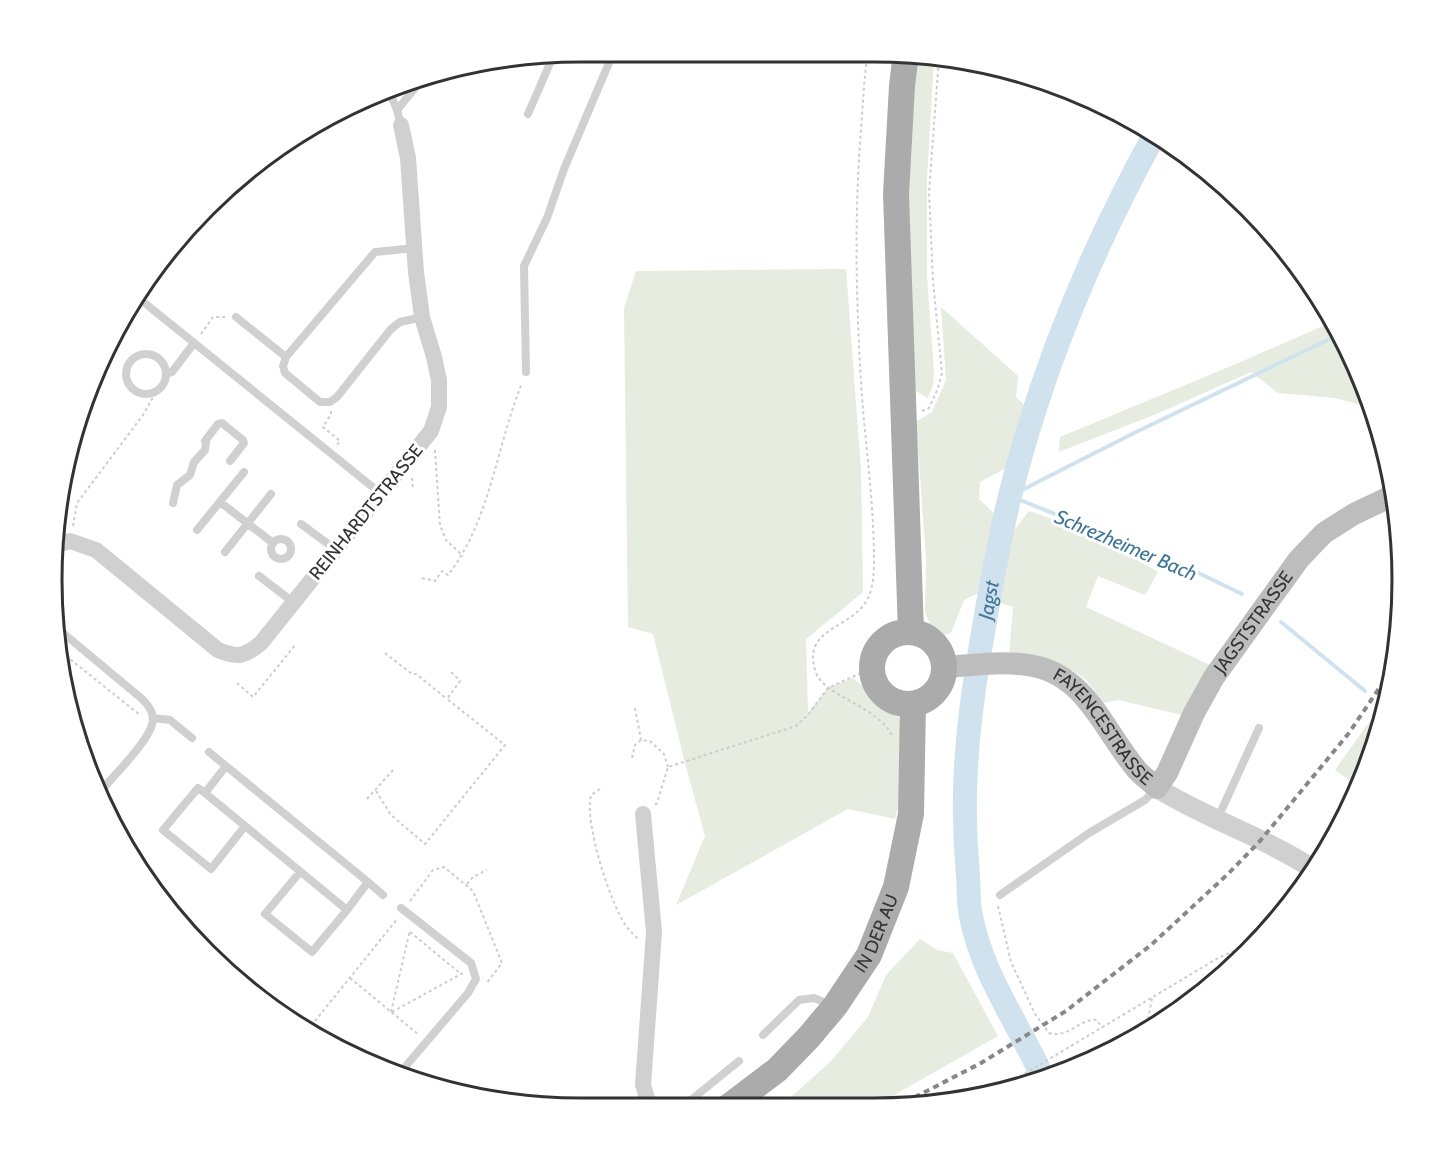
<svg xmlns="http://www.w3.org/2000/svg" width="1453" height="1159" font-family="Cabin,sans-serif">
<rect width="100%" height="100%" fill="#fff"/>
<!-- green -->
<path fill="#e6ecdf" d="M916,54l18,3 -7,123v97l7,95 -1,13 -5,13 -15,-9 -7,-147z
M846,269l15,201 2,122 -57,47 2,74 20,-25 25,-10 50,44 -5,86 -3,11 -47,-10 -172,96 29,-69 -20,-73 -32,-129 -25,-7 -4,-319 12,-37z
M941,307l77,69 -2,21 16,16 -26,55 -26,14 -1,17 20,19 -22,76 -13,6 -13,33 -16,5 -10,-26 1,-54 -10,-136 16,-10 14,-32z
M1334,321l39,87 -38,-10 -57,-5 -27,-21 -92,41 -100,39 1,-15 183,-76z
M1029,511l55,19 74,42 -13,23 -47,-19 -12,31 124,58 -28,50 -64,-15 -15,3c-7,-10 -14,-22 -25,-29 -18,-13 -47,-17 -69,-20l4,-47 -16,-5 15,-69z
M1387,697l-3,20 -26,69 -23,-16z
M920,939l17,11 16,3 45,83 -109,62 -19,9h-90l50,-45 38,-45 18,-42z"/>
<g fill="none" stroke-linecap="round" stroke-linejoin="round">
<!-- stream -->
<path stroke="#cfe2ee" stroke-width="4" d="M1010,496l126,-64 204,-98
M1010,496l174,70 58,28
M1281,622l84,69
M1384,709h1"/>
<!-- river -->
<path stroke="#cfe2ee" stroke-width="24" id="s1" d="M1044,1080c-24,-54 -62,-105 -73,-164 -3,-13 -2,-27 -3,-40 -7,-75 -2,-139 10,-214 9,-54 18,-109 31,-162 31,-127 83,-252 146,-366"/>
<!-- path -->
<path stroke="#cdcdcd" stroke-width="2" stroke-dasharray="3 3" stroke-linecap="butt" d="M868,52c-4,25 -5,51 -7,77 -7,89 -5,179 1,268 4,51 11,102 12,154 0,18 1,42 -12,56 -20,23 -58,24 -47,63 7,27 63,35 77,66
M201,334l12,-17h13
M331,411v3l-8,13 17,14 -3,4
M922,411l7,-3 9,-20 4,-15 -9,-92 -4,-89 10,-134
M435,450l5,75 6,15 17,16
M412,478l1,12
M73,526l4,-23 66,-88 14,-25
M422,578l13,3 7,-10 6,4c43,-56 48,-128 74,-192
M61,652l79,63
M385,653l27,21h4l31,25
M237,683l16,14 43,-53
M635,708l6,32
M632,758l3,-13 6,-5 9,1 14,13 4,13
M600,789l-9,6c-7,28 19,107 35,131 4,5 9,10 13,14
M376,791l15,24 34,29 80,-99 -58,-46 13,-18 -9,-9
M367,799l27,-30
M655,805l2,-2 11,-36 128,-41 12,-11 20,-27 44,-20
M467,884l6,-7 14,-7
M410,901l23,-31 11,-3 29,24 29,72 -16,21
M998,906l13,56 24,52 14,19c19,6 31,-15 48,-13l5,8
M410,932l51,42
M350,978l68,56
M391,1012l19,-82
M392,1012l71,-39
M315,1021l83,-103
M1146,1031l6,-33
M999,1089l219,-131 38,-17"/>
<!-- service -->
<path stroke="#d0d0d0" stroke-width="8" d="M389,91l8,19 4,15
M397,110l27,-33
M528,114l26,-60
M136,296l244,197
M236,317l50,40 89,-105 40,-4
M126 374a20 20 0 1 1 40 0a20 20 0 1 1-40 0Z
M286,357l-3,9 2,7 35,29h10l7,-5 54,-68 9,-7 22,-5
M526,372l-2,-106 23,-48 17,-49 50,-118
M166,374l6,-2 22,-29
M205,441l13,-17 4,-1 21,17 1,3 -14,18
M220,502l53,41
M173,503l4,-18 13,-10 4,-13 11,-12 1,-8
M301,524l34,25
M197,530l47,-58
M271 549a10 10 0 1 1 20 0a10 10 0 1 1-20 0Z
M225,552l46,-58
M259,576l34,26
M57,628l84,70c5,5 11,11 12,20 1,19 -40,58 -53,74
M153,718l17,2 22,18
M209,752l17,14
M205,793l-7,-5 -35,42 48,39 34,-43
M1217,820l42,-92
M300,872l-35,42 47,38 35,-42
M368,882l-21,28 -142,-117 21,-27 142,116 15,13
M1000,895l89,-62 56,-33 10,-10
M230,970l21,13 58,48
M763,1035l36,-35 15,-2 17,7
M399,1074l69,-81 8,-14 -5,-16 -70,-55
M676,1108l15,-8 48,-39"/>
<!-- minor -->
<path stroke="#d0d0d0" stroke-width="16" d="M56,545l14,-4 26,9 122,100c20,8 26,7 43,-7l170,-212 8,-24v-27l-5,-23 -12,-40 -6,-45 -8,-114 -7,-33
M643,814l11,118 -11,153 7,23"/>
<!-- tertiary -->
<path stroke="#d0d0d0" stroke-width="20" d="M1157,788c50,31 107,49 156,81"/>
<!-- secondary -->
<path stroke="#bdbdbd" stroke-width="22" id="s2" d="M945,667c27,-2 55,-6 83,-2 58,8 75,65 109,105 5,6 14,12 20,18l10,-15 27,-60 20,-36 85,-118 25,-26 30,-19 40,-19"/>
<!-- primary -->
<g stroke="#ababab" stroke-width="26">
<path d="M906,52l-4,34 -6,108 15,438"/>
<circle cx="908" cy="668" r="36"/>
<path id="s3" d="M728,1107l49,-37 32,-33 26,-31 34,-51 27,-68 15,-73 2,-110"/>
</g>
<!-- rail -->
<path stroke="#888" stroke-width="4" stroke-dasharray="6 4.5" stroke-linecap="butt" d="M896,1107l85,-44 85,-52 85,-66 78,-72 31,-32 89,-108 43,-64"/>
</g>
<g text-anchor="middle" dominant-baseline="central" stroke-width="6" stroke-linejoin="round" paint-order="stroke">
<!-- street labels -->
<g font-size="18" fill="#333" stroke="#fff">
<text transform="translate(366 512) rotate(-51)">REINHARDTSTRASSE</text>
<text stroke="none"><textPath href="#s2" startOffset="459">JAGSTSTRASSE</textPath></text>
<text stroke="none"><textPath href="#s2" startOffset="184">FAYENCESTRASSE</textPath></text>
<text stroke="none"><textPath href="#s3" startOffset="232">IN DER AU</textPath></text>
</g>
<!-- water labels -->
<g font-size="20" font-style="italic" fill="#3f7597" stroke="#fff">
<text transform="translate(1126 545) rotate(23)">Schrezheimer Bach</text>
<text stroke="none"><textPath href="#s1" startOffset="498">Jagst</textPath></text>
</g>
</g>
<!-- crop -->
<path d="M0 0H1453V1159H0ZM580 62H874A518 518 0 0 1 1392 580V580A518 518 0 0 1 874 1098H580A518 518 0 0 1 62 580V580A518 518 0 0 1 580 62Z" fill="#fff" fill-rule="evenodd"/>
<path fill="none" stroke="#333" stroke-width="3" d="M580 62H874A518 518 0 0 1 1392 580V580A518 518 0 0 1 874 1098H580A518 518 0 0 1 62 580V580A518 518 0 0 1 580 62Z"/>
</svg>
